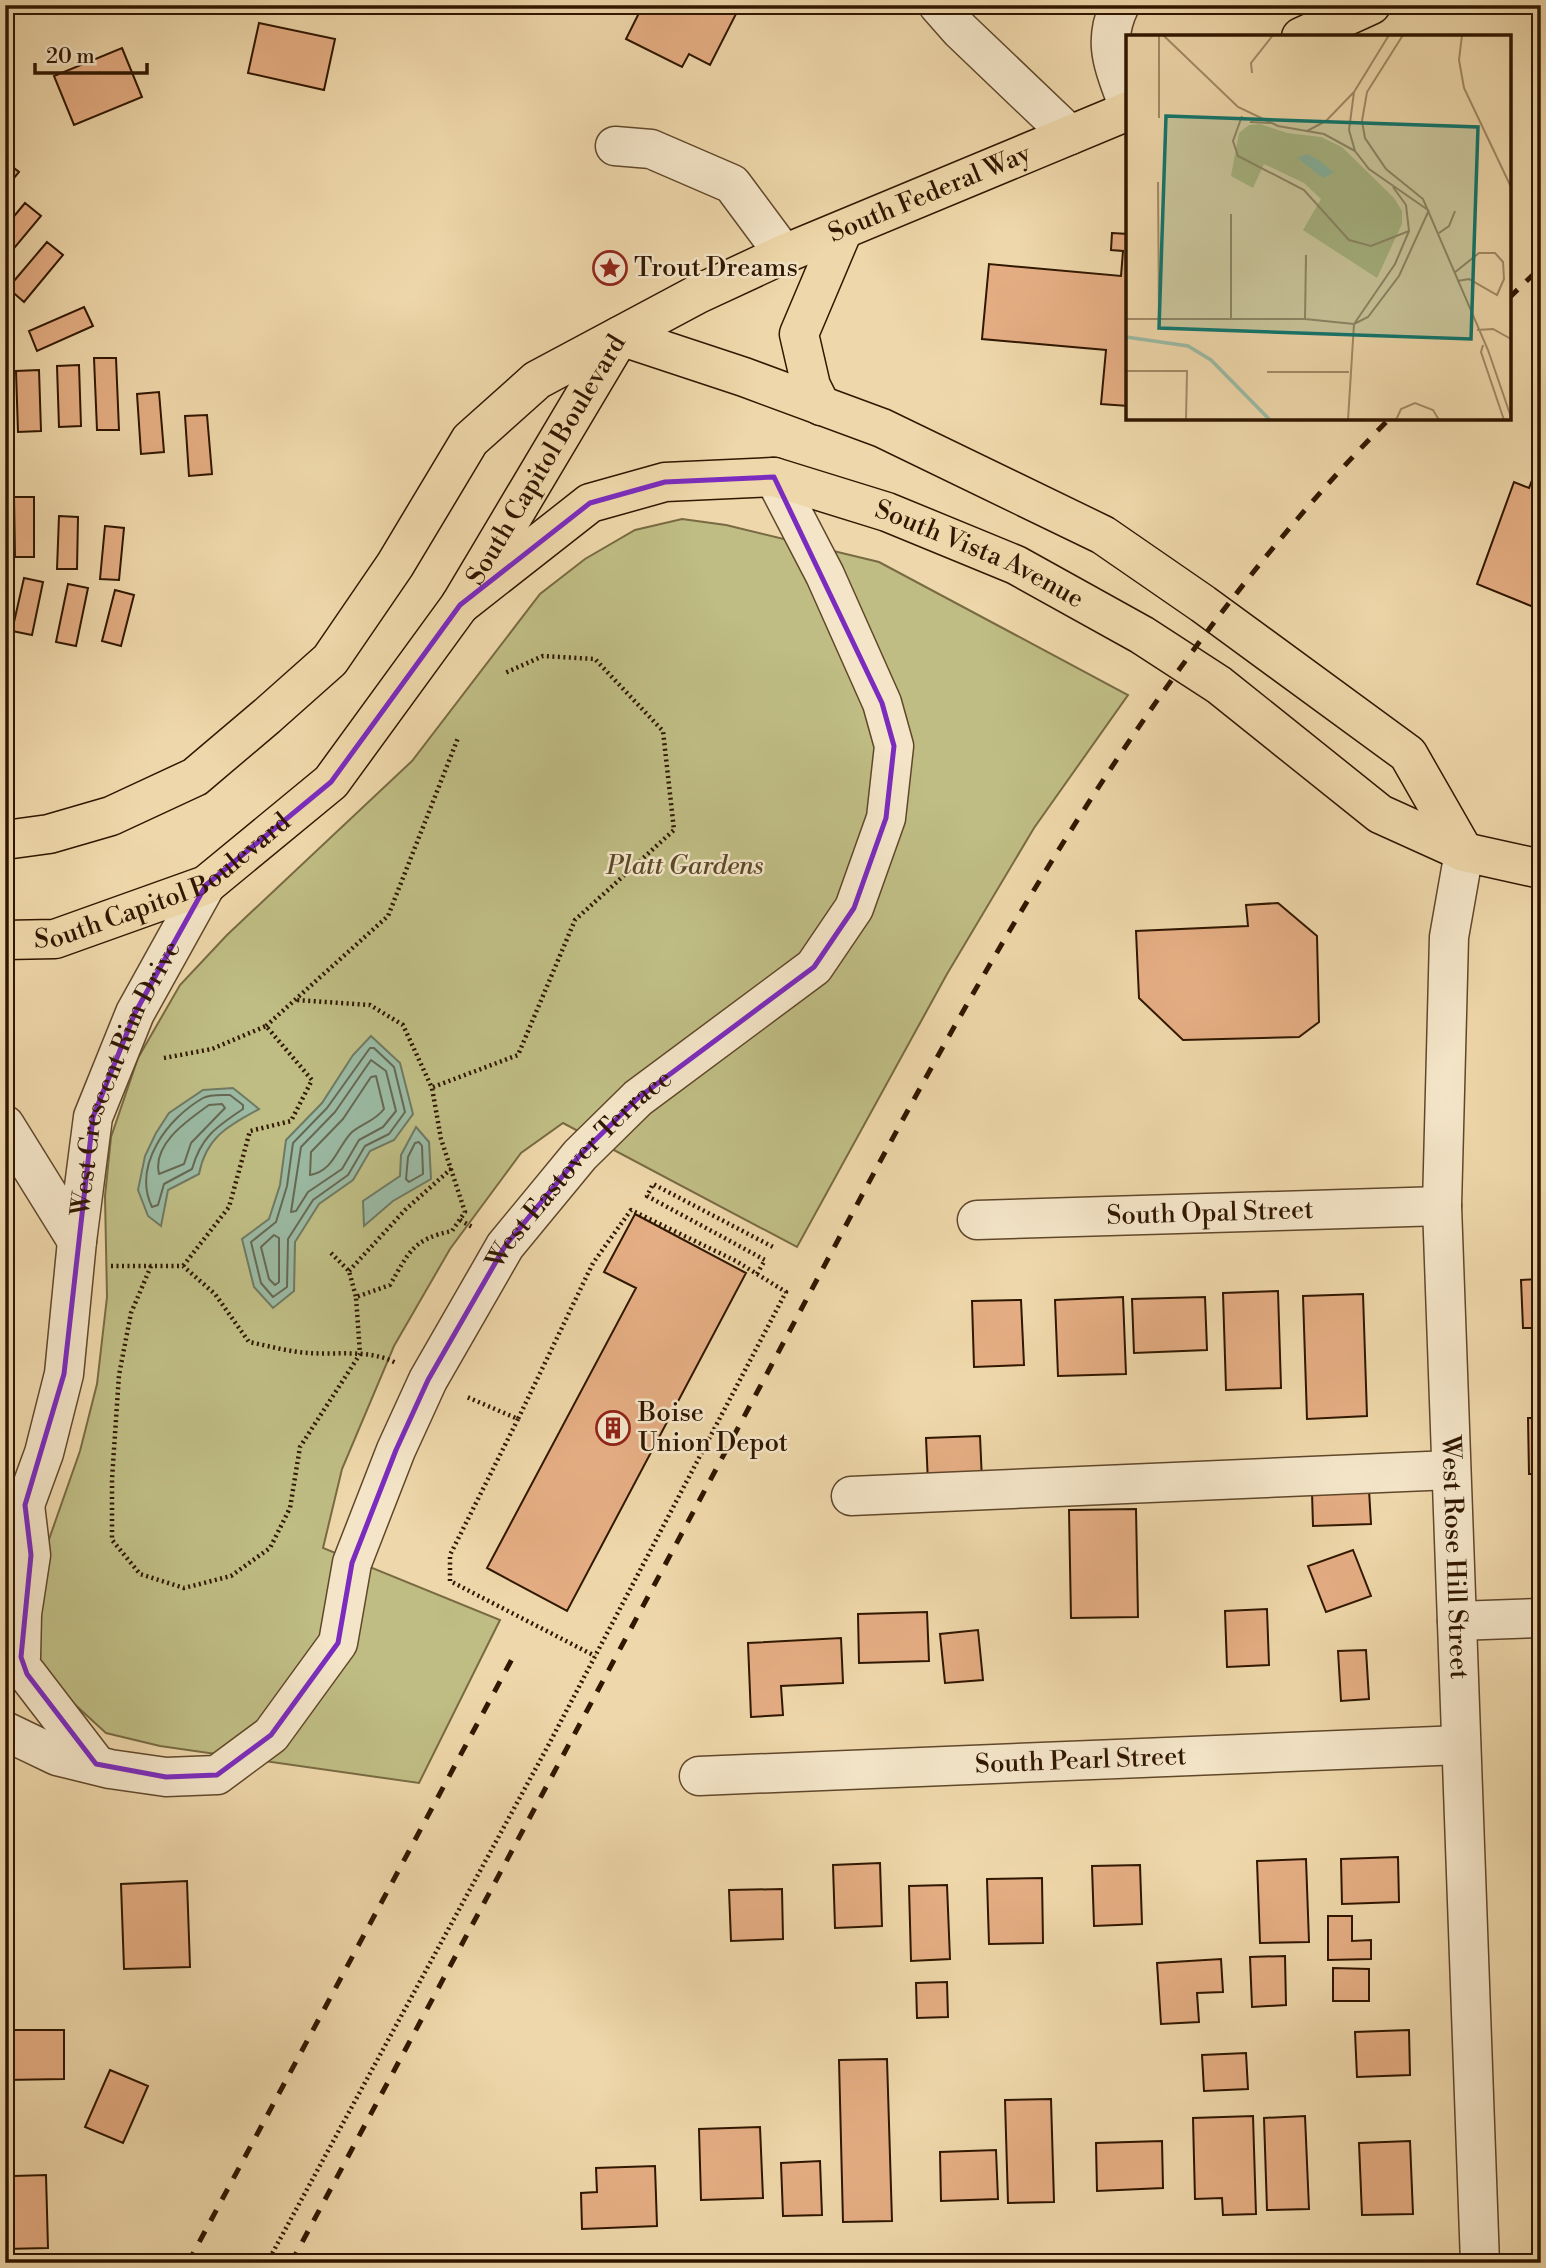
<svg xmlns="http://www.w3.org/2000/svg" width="1546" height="2268" font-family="'Libre Bodoni',serif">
<rect width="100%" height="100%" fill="#eed7aa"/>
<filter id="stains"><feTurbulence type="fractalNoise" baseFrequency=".00286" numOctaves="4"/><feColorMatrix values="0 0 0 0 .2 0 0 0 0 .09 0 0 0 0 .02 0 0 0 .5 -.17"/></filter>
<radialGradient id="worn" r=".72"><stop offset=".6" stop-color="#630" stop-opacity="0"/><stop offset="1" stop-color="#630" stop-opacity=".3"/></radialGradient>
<!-- green -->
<path fill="#bfbd84" stroke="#786a42" stroke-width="2" d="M682,519l44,6 153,37 249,133 -94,133 -87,146 -150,273 -234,-124 -42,30 -71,96 -56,97 -52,123 -19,79 177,72 -81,163 -259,-37 -54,-13 -47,-43 -17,-24 -10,-32 2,-52 46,-131 17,-67 10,-87 -2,-101 6,-59 27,-79 42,-73 47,-50 185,-174 128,-167 45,-35 50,-29z"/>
<!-- water -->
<path fill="#9bbaa4" stroke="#707962" stroke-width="2" d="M371,1036l29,27 13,51 -19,26 -24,11 -17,29 -34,24 -24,38 -1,49 -21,17 -19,-21 -12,-48 27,-20 11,-34 6,-45 36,-37 31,-48z
M233,1088l26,21c-31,17 -53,28 -60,65l-31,16 -7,36 -13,-10 -10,-26 7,-34 11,-23 13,-20 34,-23z
M416,1127l13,15 2,37 -38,22 -29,25 -1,-25 37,-25 1,-21z"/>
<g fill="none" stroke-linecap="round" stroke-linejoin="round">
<!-- shore -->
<path stroke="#666852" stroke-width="2" d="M370,1048h4l20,19 11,45 -16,22 -24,12 -17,29 -35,25 -25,39 -1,48 -14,10 -12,-14 -10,-41 25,-20 11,-36 6,-43 34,-35z
M371,1060l15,11 10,40 -13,16 -24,13 -17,29 -34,23 -12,19 -5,1 10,-65 34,-35z
M376,1076l8,33c-9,12 -21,14 -32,23 -15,15 -18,39 -42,43l1,-23 32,-33 28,-42z
M230,1095l13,10v4c-27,18 -42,28 -51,60l-28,15 -6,21 -6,2c-20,-42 16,-89 51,-109 7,-4 19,-3 27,-3z
M209,1105l13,-1 3,4 -34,35 -7,21 -25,10c-7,-30 29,-54 50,-69z
M419,1142l3,4 1,28 -14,8 -3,-3 2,-22 7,-14z
M274,1235l5,3v44l-4,3 -6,-6 -8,-32z"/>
</g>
<!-- building -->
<path fill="#e5ad83" stroke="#301700" stroke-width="2" d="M643,5h81l13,7 -27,53 -21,-11 -7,13 -56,-28z
M259,23l76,16 -11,51 -76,-17z
M122,48l20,49 -68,28 -20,-49z
M5,161l14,11 -14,17z
M25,203l16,13 -36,43v-32z
M1112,233l16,1v172l-27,-2 5,-54 -124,-11 7,-75 132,12 2,-25 -12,-1z
M47,242l16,13 -39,47 -16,-14z
M84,307l9,19 -56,25 -8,-20z
M94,358h22l3,72h-22z
M79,365l2,61 -22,1 -2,-61z
M39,370l2,61 -23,1 -2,-61z
M159,392l5,60 -23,2 -4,-60z
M207,415l5,59 -23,2 -4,-60z
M1541,457v153l-64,-26 37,-102 15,6z
M14,497h20v60h-19z
M59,516l19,1 -1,52h-20z
M105,526l19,2 -5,52 -19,-1z
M24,578l19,4 -11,53 -20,-4z
M68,584l20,4 -12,58 -20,-4z
M115,590l19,5 -13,51 -19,-5z
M1278,903l39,33 2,86 -20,15 -116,3 -44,-42 -3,-67 112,-5 -2,-21z
M1533,1151h8v91h-5z
M635,1214l111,59 -179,338 -80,-43 149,-280 -32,-16z
M1541,1279v49h-18l-2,-48z
M1278,1291l3,97 -55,2 -3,-97z
M1363,1294l4,122 -60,3 -4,-123z
M1123,1297l3,77 -68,2 -3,-76z
M1205,1297l2,53 -73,3 -2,-54z
M1021,1300l3,65 -50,2 -2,-66z
M1528,1418h13v56h-12z
M980,1436l2,45 -54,2 -2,-45z
M1369,1490l2,34 -58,2 -1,-34z
M1136,1509l2,108 -67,1 -2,-108z
M1353,1550l18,46 -45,16 -18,-46z
M1267,1609l2,56 -42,2 -2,-56z
M927,1612l2,49 -70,2 -1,-49z
M978,1630l5,50 -38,3 -5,-49z
M841,1638l2,45 -62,3 2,29 -32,2 -3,-74z
M1366,1650l3,49 -28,2 -3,-50z
M1398,1857l1,45 -57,2 -1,-45z
M1306,1859l3,83 -49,1 -3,-82z
M5,1862l7,2 -7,33z
M880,1863l2,63 -47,2 -2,-63z
M1140,1865l2,59 -48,2 -2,-60z
M1042,1878l1,65 -54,1 -2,-65z
M187,1881l3,86 -66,2 -3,-85z
M947,1885l3,74 -39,2 -2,-75z
M782,1889l1,50 -52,2 -2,-51z
M1328,1916h24v25l19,-1v19l-43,1z
M1285,1956l1,49 -34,2 -2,-50z
M1221,1959l2,33 -26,1 2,29 -38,2 -4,-61z
M1333,1968l36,1v32h-36z
M947,1982l1,35 -31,1 -1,-35z
M5,2030h59v49l-59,1z
M1409,2030l1,45 -53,2 -2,-45z
M1246,2053l2,36 -44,2 -2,-36z
M887,2059l5,162 -49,1 -4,-162z
M110,2070l38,16 -25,57 -38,-16z
M1051,2099l3,103 -46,1 -3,-103z
M1253,2116l3,98 -33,1 -1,-17 -27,1 -2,-81z
M1305,2116l4,93 -42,1 -3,-92z
M760,2127l3,71 -62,2 -2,-71z
M12,2129l1,47 33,-1 2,73 -43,1v-119z
M1162,2141l1,47 -66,3 -1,-48z
M1410,2141l3,73 -51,1 -3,-72z
M996,2150l2,49 -57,2 -1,-49z
M820,2161l2,54 -39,1 -2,-53z
M655,2166l2,60 -75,3 -1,-36 16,-1 -1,-24z"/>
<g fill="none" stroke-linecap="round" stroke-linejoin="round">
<!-- minor casing -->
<g stroke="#60472a" stroke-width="41">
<g id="minor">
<path d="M938,5l22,25 110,105"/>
<path d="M1120,5c-19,38 -5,63 8,101"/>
<path d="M615,146l36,3 81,35 52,70"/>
<path id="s1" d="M1464,852l-15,85 -7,269 38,1057"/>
<path d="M5,1125l72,116"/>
<path id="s2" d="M977,1220l465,-14"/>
<path d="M851,1496l600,-26"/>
<path id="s3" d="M5,1526l20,-21 19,-52 20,-79 13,-133 16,-124 42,-104 71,-128"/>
<path d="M1457,1621l84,-3"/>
<path d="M21,1657l1,-43 9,-59 -6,-50"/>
<path d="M27,1674l69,90"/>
<path id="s4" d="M5,1731l52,25 53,13 56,8 51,-2 54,-40 67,-92 14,-80 44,-113 32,-70 77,-134 75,-91 58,-57 176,-131 40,-59 32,-90 8,-72 -12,-43 -57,-128 -51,-98"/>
<path id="s5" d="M699,1776l762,-31"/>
</g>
</g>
<!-- major casing -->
<g stroke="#301700" stroke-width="41">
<g id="major">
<path d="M1301,37l70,-32"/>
<path d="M620,336l124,41 138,51 221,107 100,69 205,150 56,98"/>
<path d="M821,406l-10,-20 -12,-52 44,-104"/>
<path id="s6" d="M460,605l130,-102 75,-21 109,-5 113,35 129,53 126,70 77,50 161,129 84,38 77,17"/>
<path id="s7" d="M5,840l44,-6 62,-18 84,-39 72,-61 63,-56 65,-95 75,-125 67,-60 161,-86 86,-40 344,-143"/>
<path id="s8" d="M5,940l50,-1 151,-54 125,-103 129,-177 160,-269"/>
</g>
</g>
<!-- path -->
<path stroke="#301700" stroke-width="4.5" stroke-dasharray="2 3.5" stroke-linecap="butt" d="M266,1026l122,-110 70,-178
M164,1058l48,-9 54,-23 46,54 -21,41 -41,10 -21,76 -46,59
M433,1087l85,-32 57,-135 99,-90 -11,-99 -68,-72 -52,-3 -38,17
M460,1220l14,8
M331,1253l18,18 7,26
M111,1266h72l32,28 34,48c20,4 41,10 60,11 29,2 61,-4 87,10
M151,1266l-20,47 -12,62 -7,104v61l28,34 44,14 47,-12 39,-28 20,-40 10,-61 60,-93 -4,-57 34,-12c19,-33 23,-46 62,-54l13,-19 -24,-73 -9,-51 -29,-63 -33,-20 -73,-5
M349,1271l56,-61 47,-42
M757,1274l8,-14 -118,-64 6,-12 120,63
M518,1419l-68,136v26l145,75
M267,2263l282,-519 237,-452 -50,-31 -105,-51 -38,53 -75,156 -51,-22"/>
<!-- minor -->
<use href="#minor" stroke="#f4e5c8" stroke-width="38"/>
<!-- major -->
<use href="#major" stroke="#eed7aa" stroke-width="38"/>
<!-- rail -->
<path stroke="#301700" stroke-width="5" stroke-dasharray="12 12" stroke-linecap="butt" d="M1509,298l32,-31
M188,2263l324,-604
M291,2263c160,-299 321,-598 480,-897 177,-332 352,-677 619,-948"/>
</g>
<!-- marked area -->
<path fill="none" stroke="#7b2cbf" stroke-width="5" stroke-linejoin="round" d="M774,477l108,226 12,43 -8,72 -32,90 -40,59 -176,131 -58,57 -75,91 -77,134 -32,70 -44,113 -14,80 -67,92 -54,40 -51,2 -70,-13 -69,-90 -6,-17 10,-102 -6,-50 39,-131 29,-257 42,-104 71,-128 125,-103 129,-177 130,-102 75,-21z"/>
<!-- icons -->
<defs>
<g id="sight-ring" transform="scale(1.75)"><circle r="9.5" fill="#f4e5c8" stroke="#8f2418" stroke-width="1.5"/><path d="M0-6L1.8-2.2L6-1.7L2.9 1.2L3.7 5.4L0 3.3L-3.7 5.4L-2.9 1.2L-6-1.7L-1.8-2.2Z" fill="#8f2418"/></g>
<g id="building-ring" transform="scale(1.75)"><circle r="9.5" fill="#f4e5c8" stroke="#8f2418" stroke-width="1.5"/><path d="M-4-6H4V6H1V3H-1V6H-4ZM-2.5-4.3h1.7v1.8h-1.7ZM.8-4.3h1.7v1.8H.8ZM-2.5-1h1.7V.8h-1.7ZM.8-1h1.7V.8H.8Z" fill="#8f2418"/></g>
</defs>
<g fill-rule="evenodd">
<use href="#sight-ring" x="610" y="268"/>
<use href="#building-ring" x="613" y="1428"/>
</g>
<g text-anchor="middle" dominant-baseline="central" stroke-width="5" stroke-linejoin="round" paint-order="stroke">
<!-- street labels -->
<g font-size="26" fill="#301700" stroke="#f4e5c8">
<text stroke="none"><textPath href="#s7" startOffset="1166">South Federal Way</textPath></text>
<text stroke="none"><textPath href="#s8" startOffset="760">South Capitol Boulevard</textPath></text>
<text stroke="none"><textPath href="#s6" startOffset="572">South Vista Avenue</textPath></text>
<text stroke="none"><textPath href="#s8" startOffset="172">South Capitol Boulevard</textPath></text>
<text stroke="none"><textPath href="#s3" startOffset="471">West Crescent Rim Drive</textPath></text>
<text stroke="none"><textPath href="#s4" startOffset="942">West Eastover Terrace</textPath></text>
<text stroke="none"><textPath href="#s2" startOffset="233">South Opal Street</textPath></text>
<text stroke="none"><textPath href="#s1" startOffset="707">West Rose Hill Street</textPath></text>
<text stroke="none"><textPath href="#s5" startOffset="382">South Pearl Street</textPath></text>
</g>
<!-- poi labels -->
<g font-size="26" fill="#301700" stroke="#f4e5c8" text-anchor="start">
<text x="634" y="268">Trout Dreams</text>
<text x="638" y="1413">Boise<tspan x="638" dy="30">Union Depot</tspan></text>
</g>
<!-- park labels -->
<g font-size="26" font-style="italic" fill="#5b4928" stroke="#f4e5c8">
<text x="685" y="866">Platt Gardens</text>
</g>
</g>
<!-- overview -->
<g transform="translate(1126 35)">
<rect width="385" height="385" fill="#eed7aa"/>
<path d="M134,89l27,9 34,4 21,10 52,51 8,13v13l-25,54 -74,-48 18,-31 -17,-16 -40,-19 -11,24 -22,-12 8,-43 10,-8z" fill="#bfbd84"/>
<path d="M181,119l13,7 14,12 -11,5 -26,-20z" fill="#9bbaa4"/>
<path fill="none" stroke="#9bbaa4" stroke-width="3.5" d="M0,302l62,9 23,14 59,60"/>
<path fill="none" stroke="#a28a66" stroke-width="2" d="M37,0l75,72 40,19 46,8 31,17M263,0l-35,57 -5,38 6,21 14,18 59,41M277,0l-36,57 -5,29 3,17 21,31 37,30 65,151 23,67M336,0l-3,25 5,28 47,99M126,38l-1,-10 22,-28M116,81l-9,25 5,15 66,34 45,50 22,6 38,-15M33,83v-83M124,87l21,1M181,96l19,-10 28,-29M32,147l1,137M105,179v105M313,198l10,-7 6,-15M328,238l25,-20h16l8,9 1,17 -7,16 -28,-16 -12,2M0,284h179l49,5M179,284l1,-64M228,289l14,-7 31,-41 30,-66M351,295l16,-1 18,10M357,310l-2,7 23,68M0,336h61l-1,49M141,337h82M222,385l6,-96 41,-60 14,-33 -3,-26 -13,-18M270,385l5,-11 14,-6 18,7 6,10"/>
<path fill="#0f766e" fill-opacity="0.15" stroke="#0f766e" stroke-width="3.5" d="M40,81l312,11 -7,212 -312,-11z"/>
<rect width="385" height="385" fill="none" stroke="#301700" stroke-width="3.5"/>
</g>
<!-- margin -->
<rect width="1546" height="2268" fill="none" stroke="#eed7aa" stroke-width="28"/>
<rect x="7" y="7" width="1532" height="2254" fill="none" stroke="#301700" stroke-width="3.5"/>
<rect x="14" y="14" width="1518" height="2240" fill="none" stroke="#301700" stroke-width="2"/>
<!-- scale -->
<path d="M35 63v10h112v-10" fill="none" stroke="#301700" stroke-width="3.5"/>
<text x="46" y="63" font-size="21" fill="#301700" stroke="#f4e5c8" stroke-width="5" paint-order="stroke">20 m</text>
<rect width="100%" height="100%" filter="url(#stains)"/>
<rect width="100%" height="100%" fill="url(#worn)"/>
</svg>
